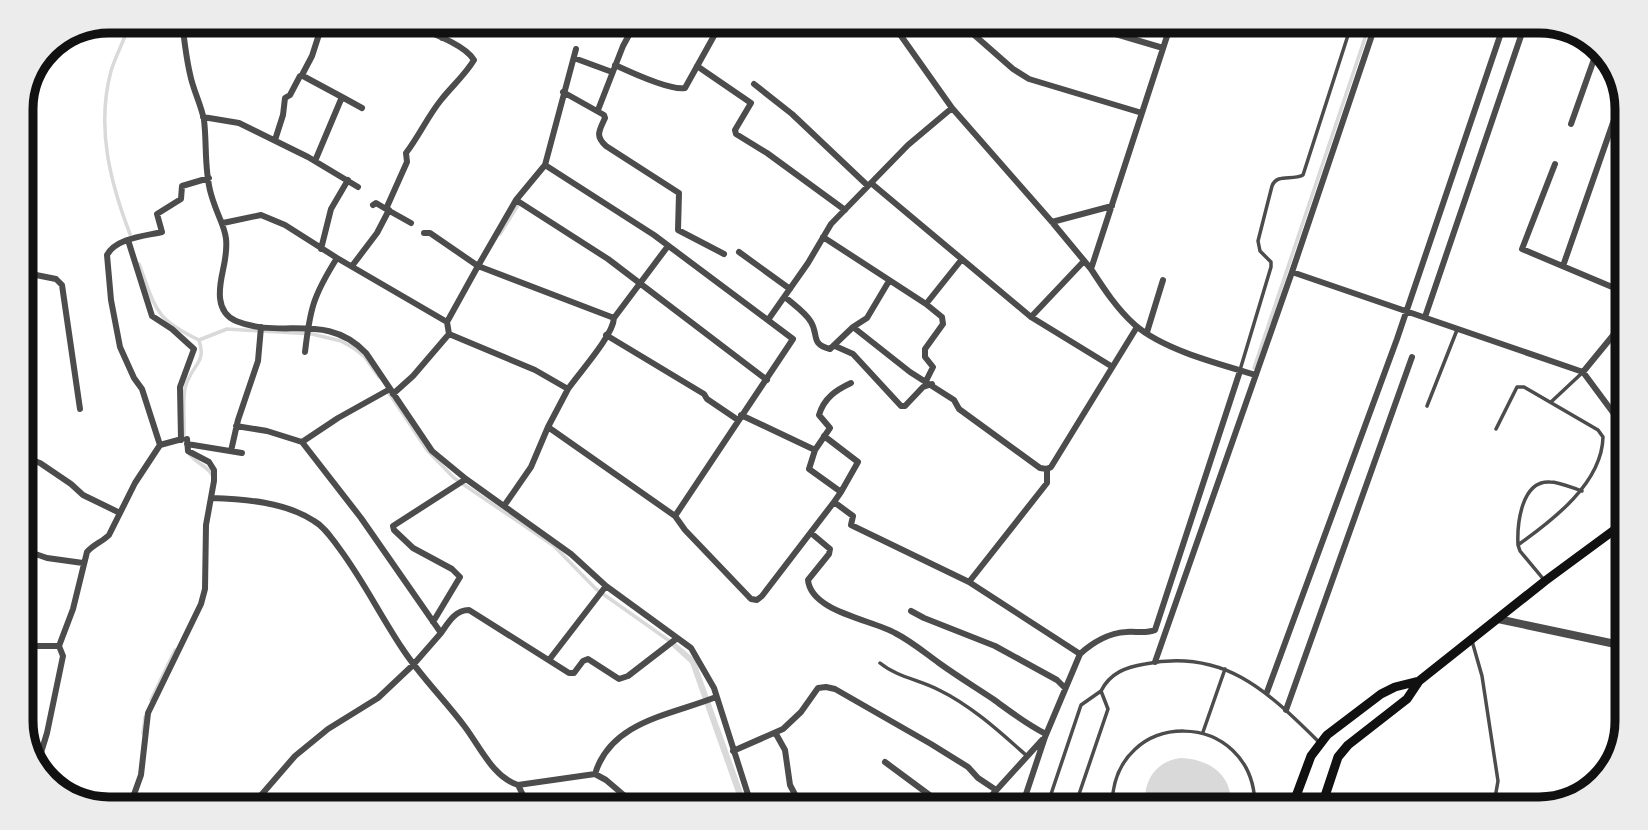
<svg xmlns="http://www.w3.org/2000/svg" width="1648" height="830" font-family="'Asap Condensed',sans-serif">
<rect width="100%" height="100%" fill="#fff"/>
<!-- water -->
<path fill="#d9d9d9" d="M671,639l24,20 52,145h-7l-50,-141 -23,-21z
M1180,758c27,0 55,17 50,49h-85c-2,-25 9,-45 35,-49z"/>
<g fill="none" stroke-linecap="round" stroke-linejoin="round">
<!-- stream -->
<path stroke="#d9d9d9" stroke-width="3.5" d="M44,55l22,-9 28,-19
M130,234c-20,-52 -34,-107 -19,-163 5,-17 15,-33 19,-50
M500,234l20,-32
M139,264c17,44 14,54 60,76 7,21 -4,23 -11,40 -7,13 -3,39 -4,55
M199,340l28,-11 85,5 29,7 14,8 9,7 15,21
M1254,368l114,-339
M387,390l40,60 27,28 100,68 42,43 75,53
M188,452c6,11 19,13 24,23
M151,700l24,-50
M143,733l2,-16"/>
<!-- service -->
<path stroke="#4c4c4c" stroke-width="3.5" d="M1240,370l31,-103v-5l-11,-11 -2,-10 14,-55c5,-13 20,-5 31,-11l47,-146
M1551,402l31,-29
M1427,406l30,-76
M1496,429l21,-42h7l74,43 5,7c-1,46 -50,83 -85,108l2,6 25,30
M1518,545c-1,-20 3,-65 32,-63 10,0 22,6 32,9
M1472,641l10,35 16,105 -5,28
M880,663c17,14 40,17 59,27 33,16 62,43 88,66
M1203,732l22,-63
M1047,806l34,-101 20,-14
M1075,806l33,-97 -7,-18c9,-18 25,-24 44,-27 80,-16 123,28 175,79
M1112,806c1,-101 143,-99 143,1"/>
<!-- minor -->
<path stroke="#4c4c4c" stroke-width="6" d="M116,21l3,12
M182,21c2,18 4,36 8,53 3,16 11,30 14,46 3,24 0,51 7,74 10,35 21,35 12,76 -4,18 -8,42 13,51 46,19 90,-10 130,32l66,98 34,28 105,75 35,32 85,62 23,40 37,116
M407,23c18,8 57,20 67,37 -9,15 -22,26 -33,40 -13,16 -22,36 -35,53l1,9 -21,47 25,14
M894,26l58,82 100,114 39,47
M964,26l49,43 16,10 113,34
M1092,27l71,21
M1170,27l-79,242c13,20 26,40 44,56 29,25 84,39 121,50
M442,38l6,-15
M576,49l-31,116 -29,35 -38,66 -31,56 2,12 86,36 33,19 -20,38 127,89 10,14 66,69 6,1 5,-4 72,-94
M574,58l38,14
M615,65c15,7 56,26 70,23l35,-63
M697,66l54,37 -16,27 1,4 31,19 78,57
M302,75l10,-19 11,-34
M754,84l38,30 75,71
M563,92l41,23 1,3c-6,13 -10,18 1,28l73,47 -1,37 46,24
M342,97l20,11
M598,110l25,-64 12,-22
M203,117l36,6 69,34 50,30
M1571,124l27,-76
M275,140l8,-25 2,-17 5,-3 10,-19h3l39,21 -27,64
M1555,164l-33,85 102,43
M545,165l109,70 139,104 -118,177
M871,183l160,134 80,49
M516,200l92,59 159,121
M373,205l3,-2 10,6
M1052,222l60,-16
M223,223l38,-8 24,10 52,33 110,64
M424,233h6l48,33 136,52c-1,18 -35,55 -46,71
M823,237l103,67 16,13 1,7 -18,25v8l8,10 -7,14
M128,240l24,76 20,13 22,20 -14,38 1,53
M321,249l10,-40 17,-29
M739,252l51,37
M352,266l25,-33 12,-23
M1563,266l60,-172
M21,272l35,7 6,6 18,124
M1292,272l291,100 40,54
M785,297c8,7 21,16 26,25 8,13 -1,22 19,27l23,-22 57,45 44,28 5,9 81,59 7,1 4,-2 86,-140
M926,304l36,-45
M1031,317l53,-56
M1425,317l98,-287
M614,318l54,-72
M768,320l40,-57 23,-39 77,-79 44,-37
M853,327l14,-9 22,-37
M1147,332l16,-52
M606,335l98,59 3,5 31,21
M835,346l18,8 48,52h4l18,-19 9,-3
M305,352c5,-43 8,-56 32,-94
M1583,372l41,-50
M393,394l20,-18 36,-42
M741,415l74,35 -6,19 32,23 -7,10 19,14 -2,9 118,57 111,72
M236,426l31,5 35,11 59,76 80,115 -28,32 -35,33 -50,31 -33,27 -39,45
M824,436l34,26 -17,30
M302,442l36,-24 52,-29
M187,444l55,9
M160,445l-18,-56 -8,-11 -14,-31 -9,-47 -4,-45c9,-17 38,-19 55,-23l-5,-18 24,-15 1,-13 27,-8
M815,450l15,-22 -11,-13c5,-17 17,-25 32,-32
M231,451l7,-31 20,-59 3,-34
M21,456l19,7 31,21 12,11 37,18
M211,498c34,1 74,4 103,23 11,6 18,18 25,27 24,32 41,67 63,100 18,28 43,52 63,79 15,20 28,50 53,58l9,18
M504,506l27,-39 17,-40
M811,533l19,16 -1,5 -21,26c3,32 65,40 87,53 16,8 30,20 44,30 18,13 36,24 54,36 18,13 33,25 53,35
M21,549l26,9 36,5
M969,582l78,-99v-14
M911,611l13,7 71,28 62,34 8,8
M433,622l27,-45 -8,-8 -39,-21 -19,-18 -1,-4 73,-47
M441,633c7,-10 14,-23 28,-23l100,63h5l9,-12 5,-2 31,20 9,-3 48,-37
M21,646h38
M549,660l57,-74
M1155,662l137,-390 82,-243
M1267,692l130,-353 105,-309
M1286,710l126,-353
M776,734l9,16 5,35 10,19
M733,751l50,-22 18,-17 17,-24 8,-1 9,2 96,55 37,23 10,11 18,12
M885,762l58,43
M36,769l11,-36 16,-77 -4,-10 14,-37 14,-57c7,-8 15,-10 22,-17l26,-52 25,-38 22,-6
M595,774c16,-53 76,-59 121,-77
M518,785l77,-11 11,6 27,23
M132,800l9,-25 7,-62 53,-109 4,-15 1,-64 8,-44v-11l-5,-8 -21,-11 -1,-12
M982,806l60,-66
M1022,806l23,-69 35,-83c12,-11 29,-21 46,-22 10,-1 20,2 29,-2l85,-259"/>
<!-- tertiary -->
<path stroke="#4c4c4c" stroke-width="8" d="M1498,619l122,26"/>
<!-- secondary -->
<path stroke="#111" stroke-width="9" d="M1292,807l19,-51 16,-21 54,-41 14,-7 24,-6
M1321,808l17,-51 10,-12 59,-46 12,-18 126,-100 76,-56"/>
</g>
<!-- crop -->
<path d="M0 0H1648V830H0ZM109 33H1539A76 76 0 0 1 1615 109V721A76 76 0 0 1 1539 797H109A76 76 0 0 1 33 721V109A76 76 0 0 1 109 33Z" fill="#ececec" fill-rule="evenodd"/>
<path fill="none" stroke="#111" stroke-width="9" d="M109 33H1539A76 76 0 0 1 1615 109V721A76 76 0 0 1 1539 797H109A76 76 0 0 1 33 721V109A76 76 0 0 1 109 33Z"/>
</svg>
